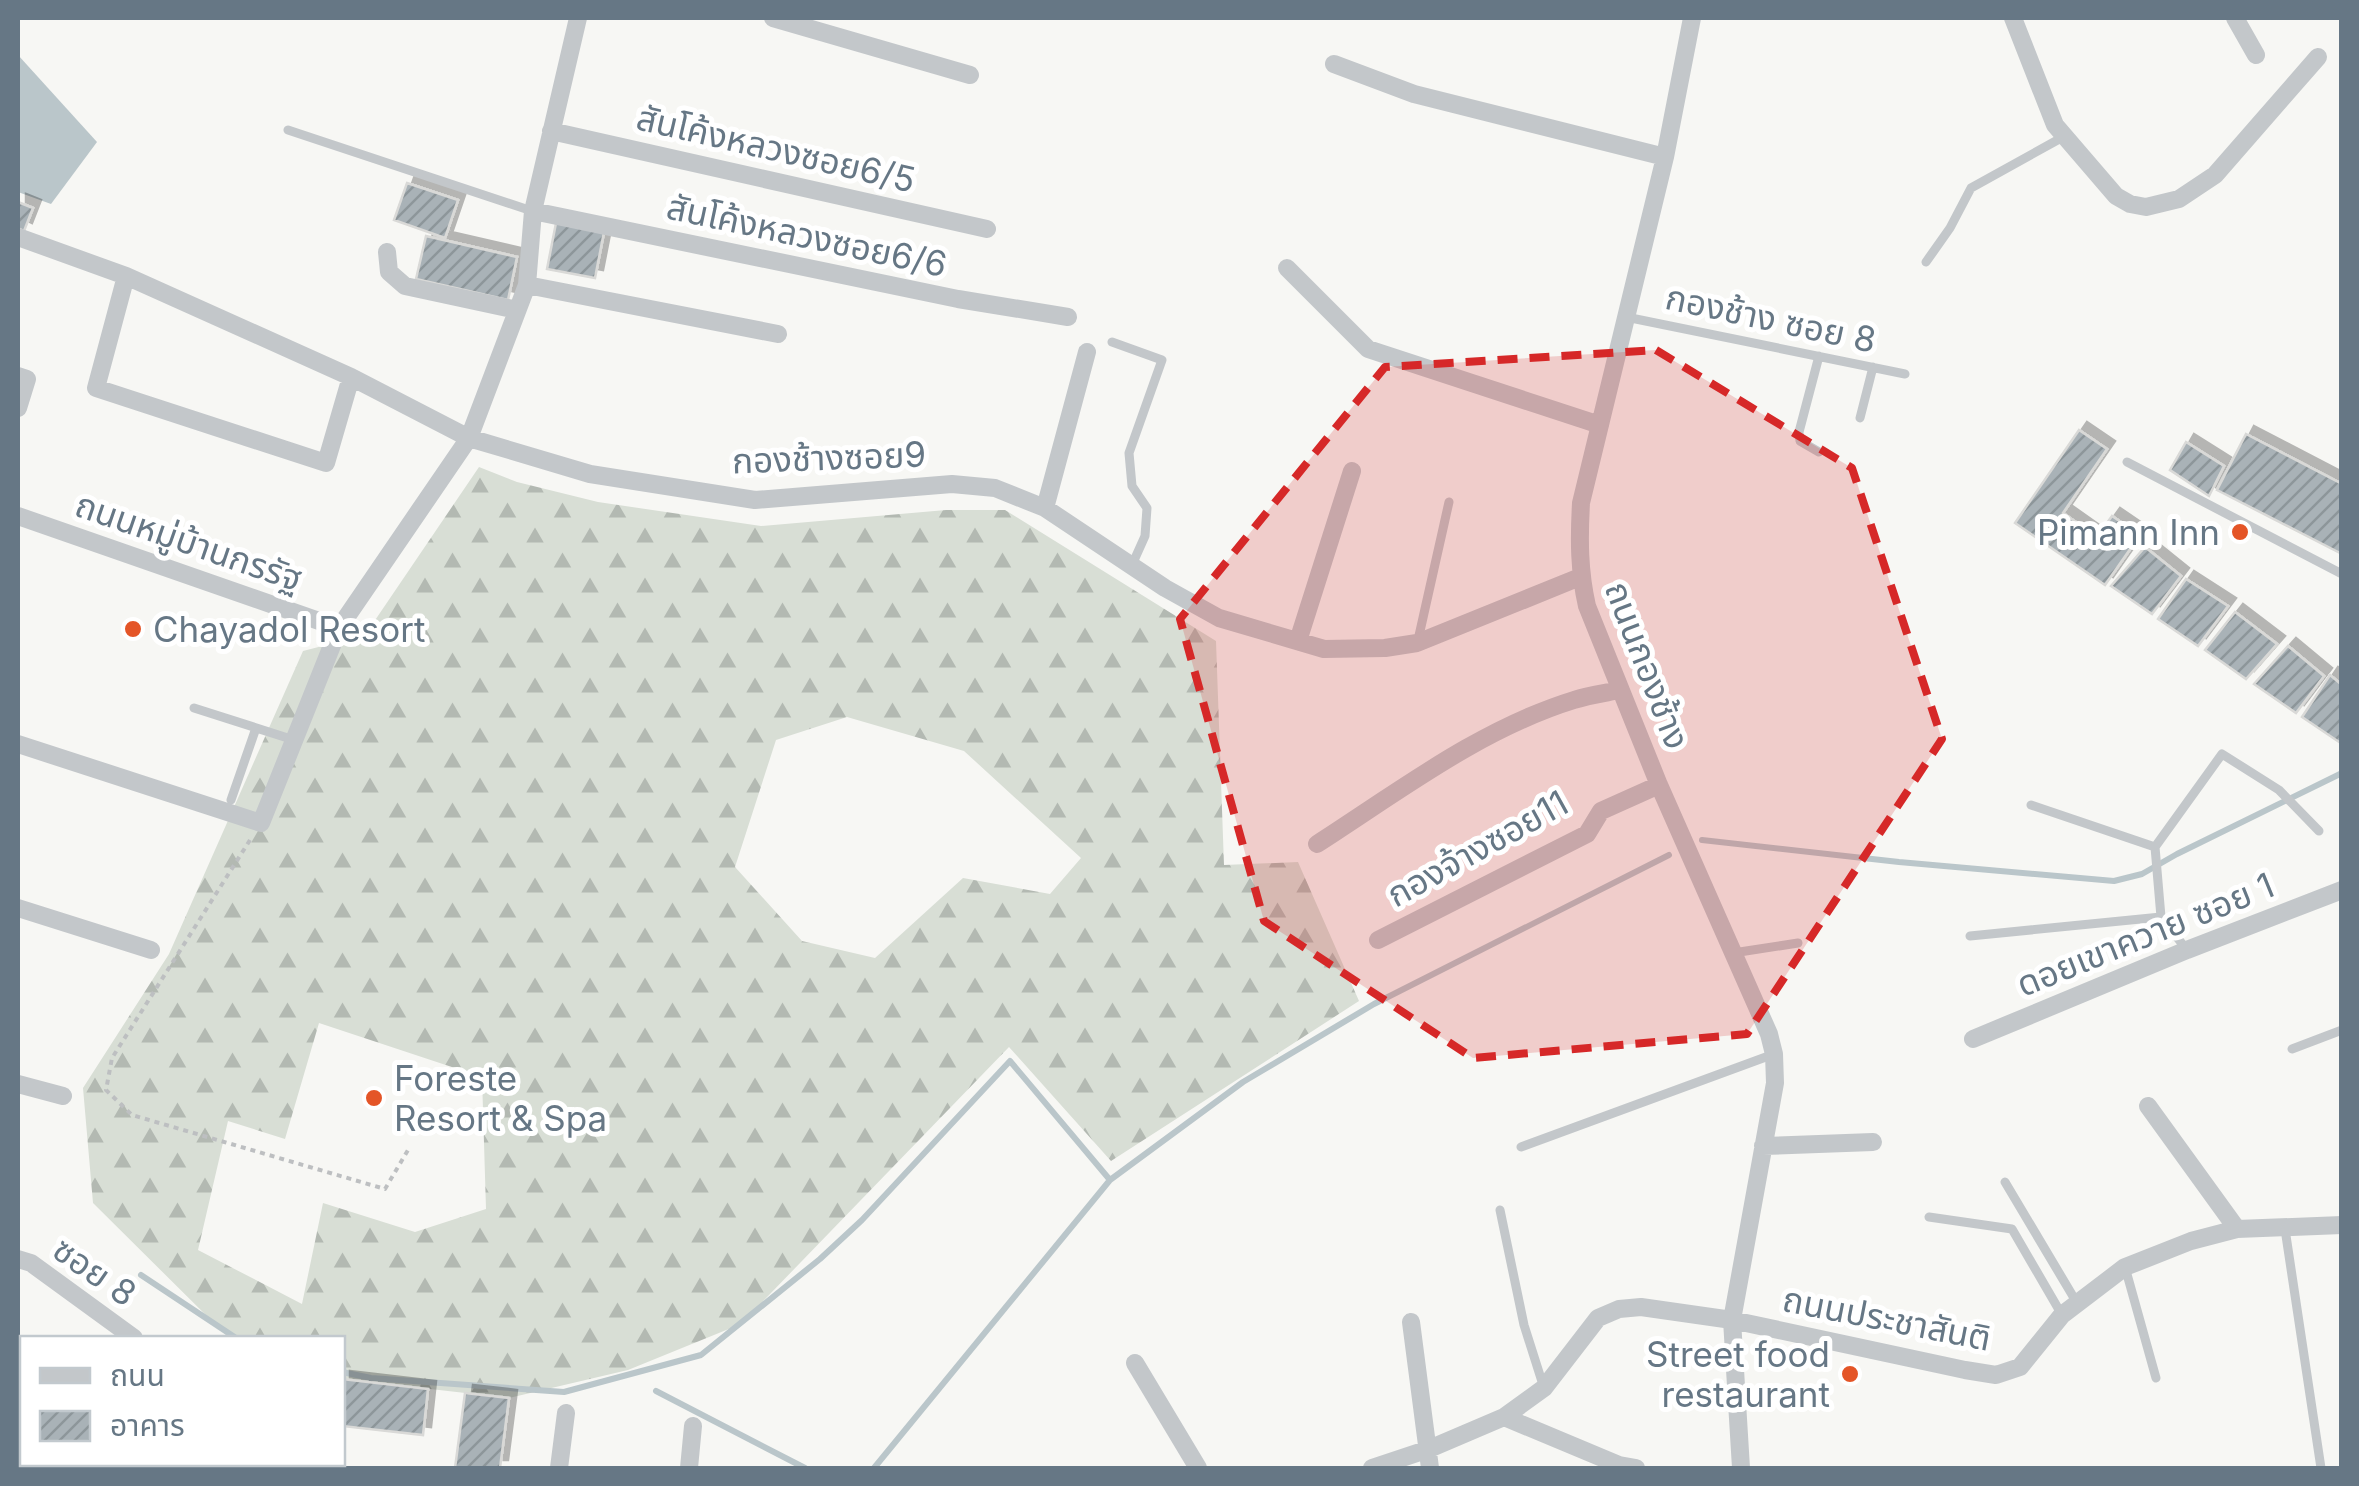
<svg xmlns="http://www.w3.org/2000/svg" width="2359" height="1486" font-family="Inter,'Noto Sans Thai',sans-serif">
<defs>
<pattern id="forest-firs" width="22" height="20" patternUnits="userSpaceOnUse" patternTransform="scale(2.5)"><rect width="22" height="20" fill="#d8ded5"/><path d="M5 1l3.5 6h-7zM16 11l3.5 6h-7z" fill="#b3b9b2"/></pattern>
<pattern id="building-hatch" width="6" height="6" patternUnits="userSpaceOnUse" patternTransform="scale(2.5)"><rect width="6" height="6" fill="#a9b2b7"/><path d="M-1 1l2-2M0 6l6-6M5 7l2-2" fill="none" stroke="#8d969a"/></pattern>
<filter id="shadow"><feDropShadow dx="8" dy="-8" stdDeviation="0" flood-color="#0004"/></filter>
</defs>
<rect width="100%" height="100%" fill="#f7f7f4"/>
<!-- forest -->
<path fill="url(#forest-firs)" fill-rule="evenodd" d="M479,467l38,15 81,20 163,24 185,-16h59l211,131 8,224 74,-3 61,139 -248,160 -102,-114 -268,277 -113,46 -119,28 -166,-19 -1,-41h-113l-136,-135 -10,-115 86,-134 134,-303 62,-16zM847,717l117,34 117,107 -31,36 -87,-16 -88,80 -73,-17 -67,-74 41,-127zM319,1023l163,54 4,132 -71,23 -92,-29 -21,101 -104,-54 30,-129 57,18z"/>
<!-- water -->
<path fill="#bac6ca" d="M18,55l79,87 -46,62 -33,-12z"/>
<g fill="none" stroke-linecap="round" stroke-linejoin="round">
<!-- stream -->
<path stroke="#bac6ca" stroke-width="6" d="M1702,840l197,22 215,19 28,-7 35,-20 165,-81
M141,1275l95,63
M342,1372l29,6 193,14 137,-37 119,-96 42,-39 148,-159 100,119
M656,1391l149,77
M874,1468l236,-288 133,-98 131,-78 295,-149"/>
</g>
<!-- building -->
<path fill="url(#building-hatch)" stroke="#d9d9d7" stroke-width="2.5" filter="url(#shadow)" d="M407,183l51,17 -13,38 -51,-18z
M18,202l15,6 -9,23 -6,-3z
M556,223l48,9 -9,46 -48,-9z
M426,236l91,21 -9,43 -92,-21z
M2079,430l28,19 -44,64 34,24 15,-21 28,19 -35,50 -90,-62z
M2246,434l96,50v70l-125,-64z
M2186,442l38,24 -15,30 -39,-26z
M2145,547l36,29 -29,38 -41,-28z
M2186,579l42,27 -30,40 -40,-27z
M2235,612l42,32 -31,35 -41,-29z
M2288,646l36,30 -28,37 -42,-29z
M2330,675l12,10v59l-40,-27z
M342,1379l86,10 -5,46 -81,-9z
M465,1393l44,5 -9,70h-45z
M220,1464h39l-3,4h-26z"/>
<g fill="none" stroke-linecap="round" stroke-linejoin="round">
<!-- path -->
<path stroke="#bdbfc1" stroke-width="4" stroke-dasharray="5 5" stroke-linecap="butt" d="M250,840l-138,218 -6,32 26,25 253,74 23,-39
M195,1468l3,-4"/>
<!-- lane -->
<path stroke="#c3c7ca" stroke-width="9" d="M288,130l244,81
M1926,262l24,-34 21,-40 92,-51
M1626,317l279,57
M1112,342l50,18 -33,93 3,33 15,22 -2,28 -13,29
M1819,356l-20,76 1,9 19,11
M1860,418l13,-51
M2127,462l215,112
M1418,640l31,-138
M194,708l100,32
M231,800l25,-72
M2031,805l124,42
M1970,936l191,-19
M2187,950l-26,-33 -6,-70 67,-93 57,36 40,41
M1733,953l65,-10
M2292,1049l50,-19
M1521,1147l253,-93
M2005,1182l72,121
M1500,1210l24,115 20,63
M1929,1217l83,12 50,86
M2285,1229l36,239
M2125,1267l31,111"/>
<!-- street -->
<path stroke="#c3c7ca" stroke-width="18" d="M773,18l197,57
M1692,18l-27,139 -84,346c-2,36 -2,68 6,103l72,179 110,249 5,20 1,29 -43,237 9,148
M2013,18l42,107 61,71 14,8 16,3 33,-8 36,-24 103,-118
M2235,18l21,37
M1334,64l80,30 251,63
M551,131l436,98
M533,211l425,88 110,18
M18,237l108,39 225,101 118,61 121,36 165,26 197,-16 43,4 50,20 120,80 54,30 105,31 61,-1 32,-5 163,-66
M387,252l2,20 16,14 112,24
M1287,268l81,81 232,76
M126,276l-30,112 230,75 25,-86
M527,285l251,49
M18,376l9,3 -9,29
M1045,508l42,-156
M18,516l321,112
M1298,641l54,-170
M18,744l243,79 78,-195 130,-190 58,-153 6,-74 45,-193
M1317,844c81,-52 163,-115 257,-144 15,-5 31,-7 46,-10
M18,908l133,42
M1378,940l209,-106 14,-23 58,-26
M1973,1039l214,-89 155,-60
M18,1084l45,12
M2148,1106l89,123
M1763,1146l110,-4
M18,1259l13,4 103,75
M1411,1322l19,146
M1135,1363l63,105
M1504,1417l115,48 17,3
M18,1448l4,2
M51,1464l11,4
M559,1468l7,-55
M689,1468l4,-42
M1372,1468l57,-19 75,-32 40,-29 54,-70 21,-9 22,-2 91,13 233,50 31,5 24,-8 42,-52 63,-48 66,-26 46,-12 105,-4"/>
</g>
<!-- marked area -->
<path fill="#d62828" fill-opacity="0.2" stroke="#d62828" stroke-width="8" stroke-dasharray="20 12" stroke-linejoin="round" d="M1656,350l196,118 90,271 -195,295 -274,24 -209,-137 -84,-302 205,-252z"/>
<!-- markers -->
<g fill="#e45527" stroke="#fff" stroke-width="4">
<circle cx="2240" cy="532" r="10"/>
<circle cx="133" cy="629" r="10"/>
<circle cx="374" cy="1098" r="10"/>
<circle cx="1850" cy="1374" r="10"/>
</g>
<g text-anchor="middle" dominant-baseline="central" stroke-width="10" stroke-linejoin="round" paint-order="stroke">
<!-- street labels -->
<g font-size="35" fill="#667785" stroke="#fff">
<text transform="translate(776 148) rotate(13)">สันโค้งหลวงซอย6/5</text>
<text transform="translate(807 235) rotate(12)">สันโค้งหลวงซอย6/6</text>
<text transform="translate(1771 318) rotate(12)">กองช้าง ซอย 8</text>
<text transform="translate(829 457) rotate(-2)">กองช้างซอย9</text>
<text transform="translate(189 541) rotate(19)">ถนนหมู่บ้านกรรัฐ</text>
<text transform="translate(1648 665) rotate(69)">ถนนกองช้าง</text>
<text transform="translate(1477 848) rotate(-29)">กองจ้างซอย11</text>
<text transform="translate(2145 934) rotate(-22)">ดอยเขาควาย ซอย 1</text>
<text transform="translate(95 1271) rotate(35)">ซอย 8</text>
<text transform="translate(1887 1318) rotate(11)">ถนนประชาสันติ</text>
</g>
<!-- poi labels -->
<g font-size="35" fill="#667785" stroke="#fff" text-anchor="end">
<text x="2220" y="532">Pimann Inn</text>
<text x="153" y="629" text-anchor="start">Chayadol Resort</text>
<text x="394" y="1078" text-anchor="start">Foreste<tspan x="394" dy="40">Resort &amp; Spa</tspan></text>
<text x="1830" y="1354">Street food<tspan x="1830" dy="40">restaurant</tspan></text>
</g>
</g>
<!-- border -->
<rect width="2359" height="1486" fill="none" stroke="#667785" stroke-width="40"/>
<!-- legend -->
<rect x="20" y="1336" width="325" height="130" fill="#ffffff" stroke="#c2c9ce" stroke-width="2.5"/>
<rect x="40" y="1368" width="50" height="15" fill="#c3c7ca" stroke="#c2c9ce" stroke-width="2.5"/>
<text x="110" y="1386" font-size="30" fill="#667785">ถนน</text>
<rect x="40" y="1411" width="50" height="30" fill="url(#building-hatch)" stroke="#c2c9ce" stroke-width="2.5"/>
<text x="110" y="1436" font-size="30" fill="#667785">อาคาร</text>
</svg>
